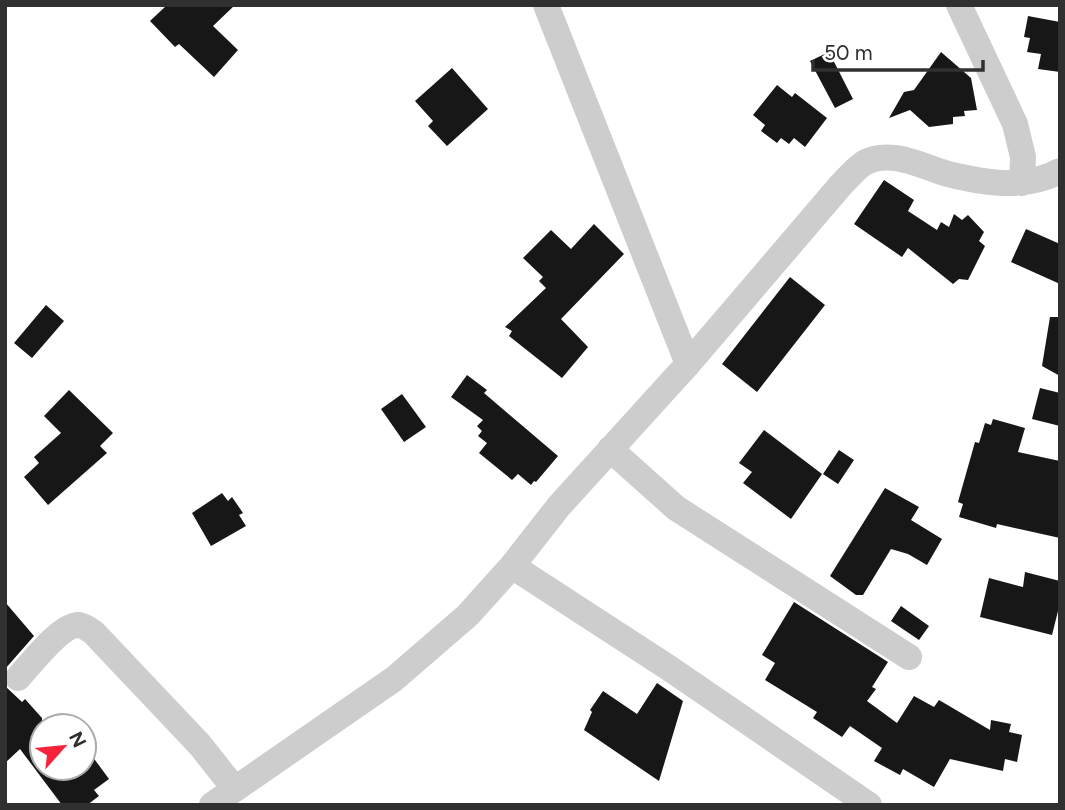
<svg xmlns="http://www.w3.org/2000/svg" width="1065" height="810" font-family="Figtree,sans-serif">
<rect width="100%" height="100%" fill="#fff"/>
<!-- building -->
<path fill="#171717" d="M167,5h68l-22,21 25,24 -24,27 -35,-33 -4,3 -25,-26z
M1028,16l32,6v50l-22,-3 3,-15 -14,-2 3,-14 -6,-1z
M829,52l24,47 -18,9 -25,-47z
M941,52l30,26 6,32 -13,1 1,5 -12,1v7l-24,3 -19,-17 -21,8 15,-26 10,-2z
M452,68l36,41 -41,37 -19,-20 5,-5 -18,-20z
M777,85l15,12 3,-4 32,25 -22,29 -11,-9 -5,6 -8,-6 -4,5 -16,-12 4,-6 -12,-10z
M884,180l30,20 -6,11 29,19 4,-8 8,5 5,-13 8,6 6,-5 16,17 -5,9 6,5 -17,34 -9,-1 -6,5 -45,-36 -6,9 -48,-33z
M594,224l30,30 -63,65 27,28 -26,31 -53,-42 3,-5 -7,-4 41,-39 -7,-7 4,-4 -20,-19 28,-28 20,19z
M1026,229l34,15v40l-49,-22z
M790,277l35,28 -68,87 -35,-28z
M46,305l18,16 -32,37 -18,-15z
M1050,317h10v59l-18,-10z
M467,375l20,15 -3,3 74,63 -22,26 -2,-1 -3,4 -13,-11 -6,6 -33,-27 8,-10 -9,-7 4,-5 -5,-5 6,-6 -32,-23z
M1040,388l20,5v33l-28,-7z
M69,390l44,43 -13,13 7,7 -59,52 -24,-28 15,-14 -5,-6 27,-24 -17,-17z
M402,394l24,33 -22,15 -23,-33z
M993,419l32,9 -7,24 42,9v77l-63,-14 -1,4 -37,-11 4,-13 -5,-2 17,-60 4,1 6,-20 6,2z
M764,430l58,44 -31,45 -48,-36 9,-11 -13,-9z
M839,450l15,10 -16,24 -15,-10z
M885,488l34,19 -8,13 31,19 -15,26 -19,-11 -17,-5 -28,46h-7l-26,-19z
M222,493l6,8 4,-4 11,16 -4,2 7,11 -35,20 -19,-33z
M1025,572l35,9v22l-8,32 -72,-18 9,-39 34,9z
M5,602l29,34 -29,33z
M794,602l94,60 -16,25 4,2 -9,12 30,22 17,-27 20,11 5,-7 51,30 1,-10 20,4 -2,8 13,3 -5,27 -12,-3 -2,12 -53,-12 -16,28 -31,-18 -3,6 -26,-14 8,-13 -32,-22 -8,11 -29,-19 4,-6 -52,-32 10,-17 -13,-8z
M901,606l28,20 -10,14 -28,-19z
M657,683l26,18 -24,80 -75,-51 8,-18 -2,-2 13,-19 34,23z
M5,686l17,16 3,-3 17,19v50h42v-23l25,34 -15,11 5,6 -12,9h-25l-42,-56 -15,14z"/>
<g fill="none" stroke-linecap="round" stroke-linejoin="round">
<!-- street -->
<path stroke="#cdcdcd" stroke-width="26" d="M546,5l142,359
M959,5l56,119 8,33 -1,26
M610,449l66,59 233,149
M512,566l157,102 200,137
M18,678c12,-13 43,-54 61,-53 6,1 11,5 15,8l106,112 34,43
M212,805l182,-126 74,-64 44,-49 47,-60 129,-142 152,-178c7,-7 15,-17 24,-23 26,-15 59,4 84,11 37,9 77,16 112,-3"/>
</g>
<!-- border -->
<rect width="1065" height="810" fill="none" stroke="#303030" stroke-width="14"/>
<!-- north arrow -->
<g transform="translate(63 747) rotate(63)"><circle r="33" fill="#ffffff" stroke="#acacac" stroke-width="2"/>
<path d="M0-5L12 26L0 18L-12 26Z" fill="#f7233b"/>
<text y="-10" font-size="19" font-weight="bold" text-anchor="middle" fill="#303030">N</text>
</g>
<!-- scale -->
<path d="M813 60v10h170v-10" fill="none" stroke="#303030" stroke-width="3.5"/>
<text x="824" y="60" font-size="21" fill="#303030" stroke="#ffffff" stroke-width="5" paint-order="stroke">50 m</text>
</svg>
